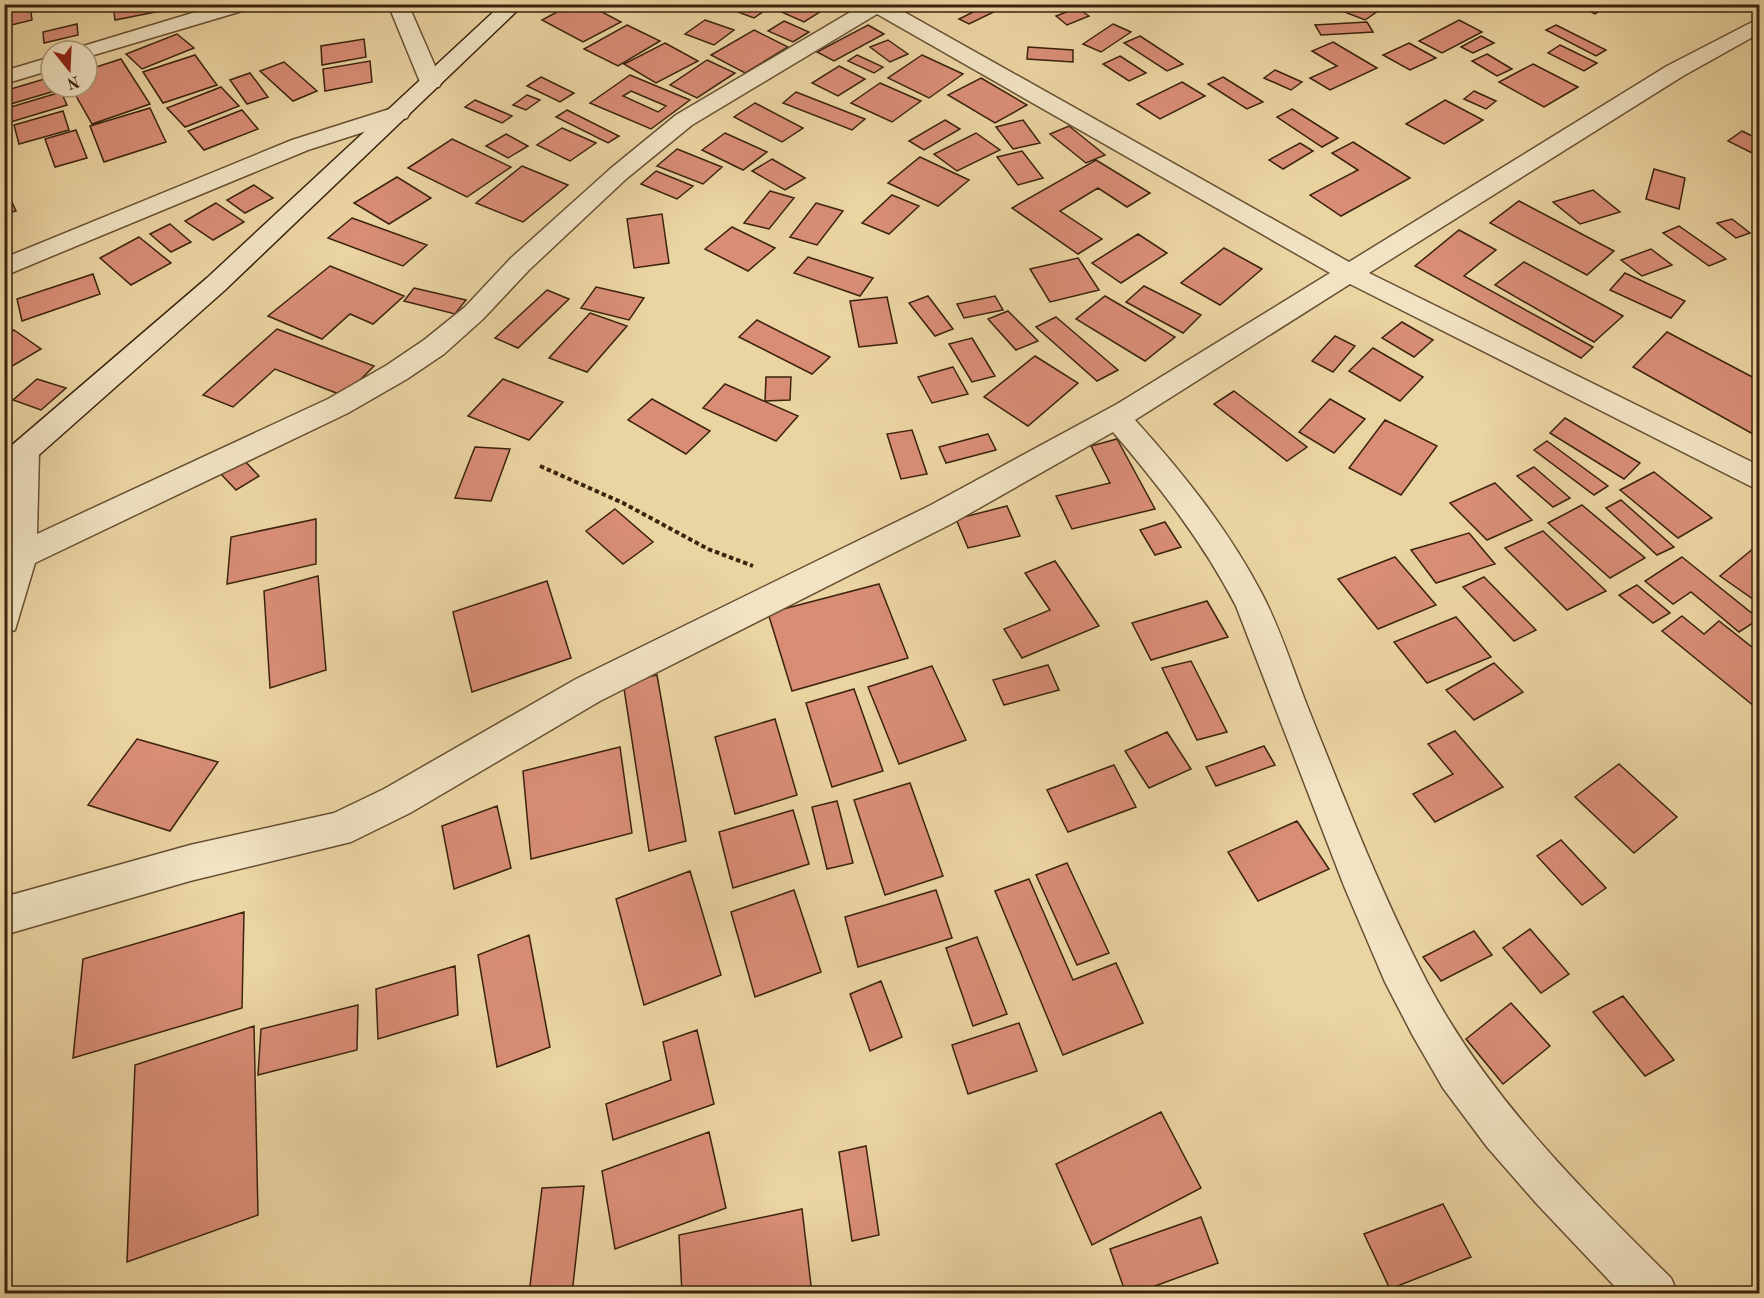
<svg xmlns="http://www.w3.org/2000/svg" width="1764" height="1298" font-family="'Old Standard TT',serif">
<rect width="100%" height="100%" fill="#ead4a2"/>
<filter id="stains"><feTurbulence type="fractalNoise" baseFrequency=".00333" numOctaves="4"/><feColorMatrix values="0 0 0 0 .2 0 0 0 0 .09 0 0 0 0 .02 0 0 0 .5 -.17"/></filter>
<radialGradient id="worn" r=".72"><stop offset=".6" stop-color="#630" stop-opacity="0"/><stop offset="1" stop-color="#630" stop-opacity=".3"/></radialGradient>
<!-- building -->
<path fill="#d98d77" stroke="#3b230d" stroke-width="1.5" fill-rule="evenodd" d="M4,4h26l2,16 -25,6z
M113,4h62l1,4 -61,12z
M572,4h15l34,18 -38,20 -41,-22z
M749,4h25l-20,14 -16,-6z
M782,4h47l2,1 -27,17 -29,-13z
M989,4h21l-41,20 -10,-5z
M1077,4h26l-8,7z
M1343,4h21l14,7 -13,9 -28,-11z
M1575,4h32l2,1 -14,9z
M1077,8l12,8 -22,9 -11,-9z
M705,20l29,10 -20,15 -29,-11z
M1459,20l23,12 -40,21 -23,-12z
M784,21l25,11 -16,10 -25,-11z
M1367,22l6,10 -52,3 -6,-10z
M77,24l1,11 -34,8 -1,-11z
M1113,24l18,8 -30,20 -18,-8z
M627,25l33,16 -42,25 -34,-17z
M868,25l16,9 -50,27 -17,-9z
M1556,25l50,25 -10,6 -50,-26z
M754,30l34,17 -43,26 -34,-18z
M177,34l17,14 -52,21 -16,-15z
M1140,36l43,28 -16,7 -43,-28z
M1481,36l13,7 -21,10 -12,-6z
M364,39l2,18 -44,8 -1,-19z
M888,40l20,14 -18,8 -20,-15z
M1333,42l44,26 -47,22 -20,-12 27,-12 -25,-15z
M665,43l33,18 -42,22 -32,-19z
M1409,43l27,15 -26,12 -27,-15z
M1560,45l37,18 -13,8 -36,-18z
M1028,47l45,3v12l-46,-3z
M1487,54l25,15 -15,7 -25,-15z
M195,55l22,30 -54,18 -20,-31z
M857,55l26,12 -9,6 -26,-12z
M922,55l41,19 -34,24 -41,-20z
M1120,56l26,17 -17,8 -26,-17z
M121,59l29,45 -58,20 -21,-37h16v-17z
M707,60l28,13 -38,25 -27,-13z
M370,61l2,21 -47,9 -2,-22z
M284,62l33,29 -24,10 -33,-30z
M1533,64l45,23 -34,20 -45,-25z
M839,66l26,13 -27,17 -26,-13z
M1275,70l27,12 -11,8 -27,-12z
M250,73l18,24 -21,7 -17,-24z
M630,75l60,25 -39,29 -61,-26zM631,91l35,15 -8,6 -35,-16z
M51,77v10l7,3 -54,16v-15z
M541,77l33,16 -14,9 -33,-16z
M1223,77l40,25 -16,7 -39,-25z
M981,78l46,27 -32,18 -47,-28z
M1182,82l23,14 -45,23 -23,-15z
M880,83l41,18 -29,21 -41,-19z
M221,87l18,19 -54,21 -18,-19z
M1474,91l22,10 -10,8 -22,-10z
M61,92l6,13 -63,19v-15z
M796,92l69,27 -13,11 -69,-27z
M527,95l13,5 -14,10 -13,-5z
M475,100l37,16 -10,7 -37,-16z
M1445,100l38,20 -39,24 -38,-20z
M755,103l48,25 -21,14 -48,-25z
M150,108l16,34 -62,20 -14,-36z
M1292,109l46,29 -16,9 -45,-30z
M242,110l16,19 -54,21 -16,-19z
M567,110l52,26 -11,7 -52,-26z
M63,111l6,19 -50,14 -5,-19z
M945,120l15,9 -36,21 -15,-9z
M1023,120l17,23 -27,6 -17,-22z
M1069,126l36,29 -19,8 -36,-29z
M562,128l34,15 -26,18 -33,-16z
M76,130l11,28 -32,9 -10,-28z
M1742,131l18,9v17l-32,-16z
M725,133l42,19 -24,18 -41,-20z
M976,133l24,17 -43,21 -23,-17z
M506,134l22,12 -20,12 -22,-12z
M452,139l59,28 -44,30 -59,-29z
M1353,142l57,36 -69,38 -31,-21 48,-25 -26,-17z
M1300,143l13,8 -30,18 -14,-9z
M677,149l45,18 -19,17 -46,-18z
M1022,151l21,27 -25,7 -21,-28z
M920,157l49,23 -31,26 -50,-23z
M772,159l33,19 -20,12 -33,-19z
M1096,160l54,33 -23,14 -29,-19 -38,23 42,28 -24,15 -66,-46z
M522,166l46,19 -45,37 -47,-19z
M1654,169l31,9 -6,31 -33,-10z
M656,171l37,15 -16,13 -36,-15z
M397,177l34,21 -42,26 -35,-21z
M4,185l12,26 -12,3z
M254,185l19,13 -28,15 -18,-13z
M1593,190l27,22 -40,12 -27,-22z
M770,191l24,7 -25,31 -25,-6z
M892,195l27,11 -30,28 -27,-11z
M1519,201l95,50 -27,24 -97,-52z
M216,203l28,19 -31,18 -28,-19z
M816,203l27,8 -26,34 -27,-8z
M662,214l7,49 -35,5 -7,-49z
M352,218l75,27 -24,21 -75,-28z
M1732,219l18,14 -14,5 -19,-15z
M170,224l21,18 -20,10 -21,-18z
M1679,226l47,33 -17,7 -46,-33z
M732,227l43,21 -27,23 -43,-22z
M1459,230l37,20 -32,26 129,71 -12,11 -166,-92z
M1138,234l29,19 -46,30 -29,-20z
M139,237l32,26 -40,22 -31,-27z
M1224,248l38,21 -42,36 -39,-22z
M1651,249l21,16 -30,11 -21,-16z
M808,257l65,21 -13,18 -66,-23z
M1078,258l21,32 -49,12 -20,-33z
M1524,262l99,54 -29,26 -99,-57z
M330,266l74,30 -31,28 -23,-10 -28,25 -54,-23z
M1625,273l60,28 -14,17 -61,-28z
M93,274l7,20 -78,27 -5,-22z
M1144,286l57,29 -18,18 -57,-31z
M596,287l48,11 -15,22 -48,-12z
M414,288l52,12 -11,14 -51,-13z
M547,290l22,9 -51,49 -23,-10z
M928,296l25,33 -18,7 -26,-33z
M995,296l8,14 -39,8 -7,-14z
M1105,296l70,41 -30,24 -69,-42z
M887,297l10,46 -38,4 -9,-46z
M1008,311l30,30 -22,9 -28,-31z
M590,313l37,13 -40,46 -38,-14z
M1056,317l62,53 -21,11 -61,-54z
M757,320l73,37 -18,17 -73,-37z
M1402,322l31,18 -19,17 -32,-19z
M277,329l97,37 -30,30 -69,-27 -42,38 -30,-12z
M14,330l27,19 -37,22v-35z
M1667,332l93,49v57l-127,-71z
M1335,336l20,10 -22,26 -21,-11z
M972,338l23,38 -23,6 -23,-38z
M1373,348l50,29 -23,24 -51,-30z
M1035,356l43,27 -50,43 -44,-29z
M953,367l15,27 -36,9 -14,-26z
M766,377h25l-1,23 -25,1z
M37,379l29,9 -25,22 -28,-10z
M503,379l60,23 -34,38 -61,-24z
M725,384l73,32 -22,25 -73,-33z
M1234,391l73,56 -20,14 -73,-57z
M652,399l58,32 -24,23 -58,-34z
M1330,399l35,20 -31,34 -35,-21z
M1565,418l75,45 -16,16 -74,-46z
M1385,420l52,26 -36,49 -52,-27z
M912,430l15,44 -26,5 -14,-45z
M988,434l8,16 -50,13 -7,-16z
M1117,439l38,70 -83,20 -16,-33 54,-13 -19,-37z
M1547,441l61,45 -14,9 -60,-45z
M475,447l35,2 -19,52 -36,-3z
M241,457l18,19 -23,14 -18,-19z
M1534,467l36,31 -17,9 -36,-31z
M1654,472l58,46 -34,20 -58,-48z
M1495,483l37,37 -45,20 -37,-37z
M1621,500l53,47 -17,8 -51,-47z
M1582,505l63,53 -35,20 -62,-55z
M1007,506l13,30 -52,12 -12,-29z
M615,509l38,33 -30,22 -37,-33z
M316,519v45l-89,20 4,-47z
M1165,522l16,25 -26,8 -15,-25z
M1543,531l63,60 -39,19 -62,-62z
M1469,533l26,31 -59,19 -25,-33z
M1760,543v61l-40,-28z
M1395,557l41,48 -58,24 -40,-50z
M1682,557l77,62 -20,13 -48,-40 -18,12 -28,-23z
M1055,561l44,65 -77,32 -18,-29 46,-19 -25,-37z
M318,576l8,94 -56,18 -6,-97z
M1484,577l52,53 -22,11 -51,-54z
M547,581l24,77 -99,34 -19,-80z
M879,584l29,74 -116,33 -24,-78z
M1637,585l33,28 -17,10 -34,-28z
M1207,601l21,36 -77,23 -19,-37z
M1682,616l22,18 15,-13 33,26 8,-5v69l-98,-80z
M1456,617l35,40 -64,26 -33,-41z
M1191,661l36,71 -30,8 -35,-72z
M1494,663l29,29 -49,28 -28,-30z
M1048,665l11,25 -55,15 -11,-25z
M932,666l34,74 -67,24 -31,-77z
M657,675l29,166 -37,10 -26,-169z
M854,689l29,82 -51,16 -26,-84z
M775,719l22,76 -62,19 -20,-77z
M1455,731l48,56 -68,35 -22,-28 40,-20 -25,-30z
M1167,732l24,37 -42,19 -24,-37z
M137,739l81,23 -48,69 -82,-26z
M1264,746l11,19 -59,21 -10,-19z
M620,747l12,86 -101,26 -8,-88z
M1619,764l58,53 -43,36 -59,-56z
M1114,765l22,42 -68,25 -21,-42z
M910,783l33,93 -58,19 -31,-95z
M837,801l16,62 -26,6 -15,-62z
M497,806l14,62 -57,21 -12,-63z
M793,810l16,54 -76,24 -14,-56z
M1297,821l32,48 -71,32 -30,-49z
M1561,840l45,48 -24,17 -45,-49z
M1067,863l42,90 -32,12 -41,-90z
M690,871l31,104 -77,30 -28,-106z
M1029,879l44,101 43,-17 27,60 -80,32 -68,-164z
M794,890l27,82 -66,25 -24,-85z
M936,890l16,48 -94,29 -13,-50z
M244,912l-2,96 -169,50 10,-99z
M1530,929l39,45 -28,19 -38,-45z
M1474,931l18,24 -51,26 -18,-24z
M529,935l21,112 -53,20 -19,-112z
M977,937l30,77 -34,12 -27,-78z
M455,966l3,49 -80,24 -2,-50z
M881,981l21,56 -32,14 -20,-57z
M1623,996l51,64 -29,16 -52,-64z
M1511,1003l39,43 -47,38 -37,-45z
M358,1005l-1,45 -99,25 3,-46z
M1019,1023l18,48 -69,23 -16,-49z
M254,1026l4,189 -131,47 8,-197z
M697,1030l17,74 -101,36 -7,-36 65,-24 -8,-38z
M1161,1112l40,76 -109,57 -36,-81z
M709,1132l17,76 -111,41 -13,-78z
M866,1146l13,89 -27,6 -13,-89z
M584,1186l-12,108h-43l13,-106z
M1443,1204l28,53 -81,32 -26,-55z
M802,1209l10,85h-130l-3,-59z
M1201,1217l17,46 -85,31h-7l-16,-45z"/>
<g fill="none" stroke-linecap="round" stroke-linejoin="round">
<!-- minor casing -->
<g stroke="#674f32" stroke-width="3">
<path id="minor" d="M222,4h33l-3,4 -158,47 -7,2v-6h-11l4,-4z
M388,4h20l34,78 -3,5h-16l-3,-5z
M864,4h26l459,258 318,-196 93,-48v15l-77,43 -314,197 391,193v25l-410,-207 -215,136c48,53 93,109 127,174 19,36 31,76 46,114 37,92 73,186 119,274 61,115 152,205 244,296l7,16h-56l-86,-91 -49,-56 -44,-59 -30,-52 -28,-54 -41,-96 -108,-280c-33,-64 -77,-120 -123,-174l-162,92 -351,177 -190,112 -59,29 -161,39 -186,54v-38l186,-52 144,-32 50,-24 192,-110 353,-173 188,-102 213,-131 -453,-259 -185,111 -66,54 -97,91 -46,49 -39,35 -37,25 -59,34 -313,150 -20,67 -11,4 5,-182 5,-8 10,-3 10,3 5,8 -2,82 291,-135 59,-34 37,-25 41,-33 46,-49 99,-89 66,-54z
M51,57v13l-47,14v-13z
M399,106l8,2 3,5 -3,5 -99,32 -304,126v-18l288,-118z"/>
</g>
<!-- secondary casing -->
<g stroke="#3b230d" stroke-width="3">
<path id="secondary" d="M502,4h22l-299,286 -211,187 -10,3v-28l203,-174z"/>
</g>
<!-- path -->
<path stroke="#3b230d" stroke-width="4" stroke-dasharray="4.5 3" stroke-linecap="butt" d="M540,466l83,37 85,46 45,17"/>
<!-- minor -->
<use href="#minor" fill="#f1e3c3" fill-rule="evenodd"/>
<!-- secondary -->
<use href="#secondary" fill="#f1e3c3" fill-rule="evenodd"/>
</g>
<!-- margin -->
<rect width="1764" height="1298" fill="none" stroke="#ead4a2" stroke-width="24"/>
<rect x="6" y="6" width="1752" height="1286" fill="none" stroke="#3b230d" stroke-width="3"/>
<rect x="12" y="12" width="1740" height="1274" fill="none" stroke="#3b230d" stroke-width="1.5"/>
<!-- north arrow -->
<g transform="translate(69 69) rotate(162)"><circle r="28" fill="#f1e3c3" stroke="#a8967a" stroke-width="1.5"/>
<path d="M0-4.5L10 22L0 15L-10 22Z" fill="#8f2418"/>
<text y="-9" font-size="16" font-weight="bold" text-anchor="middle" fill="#3b230d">N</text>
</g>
<rect width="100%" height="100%" filter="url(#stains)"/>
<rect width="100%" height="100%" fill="url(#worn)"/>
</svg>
